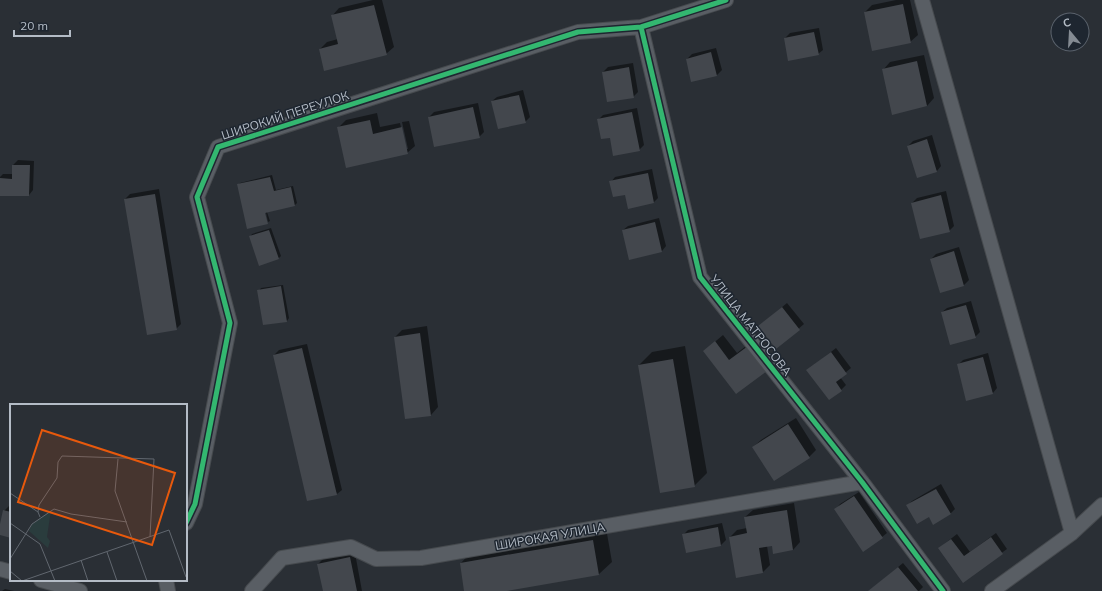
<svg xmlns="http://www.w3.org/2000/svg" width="1102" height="591" font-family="Mulish,sans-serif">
<rect width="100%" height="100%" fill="#2a2f35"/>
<!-- shadow -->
<path fill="#0007" d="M373,0h9l12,47 -8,7 -66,-5 7,-7 11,-3 -6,-23 7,-8z
M896,0h14l8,35 -8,7 -45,-30 7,-7z
M819,28l4,22 -5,4 -33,-16 5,-5z
M716,48l6,22 -5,5 -25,6 -5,-22 5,-5z
M924,55l10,43 -7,8 -44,-36 7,-8z
M633,63l5,29 -5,5 -30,-25 5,-5z
M523,90l7,27 -5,5 -33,-21 5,-4z
M478,103l6,29 -5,5 -50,-20 5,-5z
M637,108l7,37 -5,5 -29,-14 -12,-16 5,-5z
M377,113l3,14 20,-4 6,26h2l-6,-27 7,-1 6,25 -8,7 -69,-25 8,-8z
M932,135l9,31 -4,5 -29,-25 5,-5z
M18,160l16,1 -1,29 -4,5h-29v-18l3,-3h10v-9z
M652,169l6,29 -5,5 -27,-10 -15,-11 4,-5z
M272,175l4,15 17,-4 4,17 -2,2 -28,7 3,9 -2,1 -3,-14 -27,-23 2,-2z
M159,189l22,135 -5,5 -51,-130 5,-5z
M946,191l8,35 -5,5 -37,-28 5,-5z
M659,218l7,28 -4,5 -39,-21 5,-4z
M271,228l10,28 -2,2 -29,-21 2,-3z
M959,247l10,33 -5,5 -24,7 -9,-33 5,-5z
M283,285l6,33 -2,3 -28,-30 2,-3z
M971,301l9,31 -5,5 -33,-25 5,-4z
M787,303l17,21 -28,24 -12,-26z
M427,326l11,81 -7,8 -25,3 -11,-81 7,-7z
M723,335l14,18 18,-14 -19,54 -32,-42z
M307,344l35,146 -5,4 -63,-139 5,-5z
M685,346l22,127 -13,13 -55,-121 13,-13z
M836,348l15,20 -11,9 6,8 -5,5 -33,-20z
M988,353l9,35 -4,5 -35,-28 5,-5z
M796,418l20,32 -7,7 -56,-10 8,-7z
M941,484l14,25 -5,5 -21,2 -22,-10 5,-5z
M859,492l28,41 -5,4 -46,-28 4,-5z
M794,503l6,39 -7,8 -20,-5 -6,1 3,19 -7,7 -33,-35 7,-7 10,-2 -2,-11 8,-7z
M9,506h2v31l-11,-3 4,-23z
M722,523l4,17 -5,5 -35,7 -3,-17 5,-5z
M606,528l6,34 -13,12 -98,17h-36l-4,-28 12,-13z
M996,533l11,16 -44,32 -24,-33 18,-14 13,18z
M355,553l7,38h-38l-6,-27 5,-5z
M903,563l20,24 -4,4h-50z
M5,589l9,2h-12z"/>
<!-- building -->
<path fill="#43474d" d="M903,4l8,39 -39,8 -8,-39z
M374,5l13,50 -63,16 -5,-22 19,-5 -7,-29z
M814,32l5,23 -31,6 -4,-23z
M711,52l6,24 -26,6 -5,-23z
M917,61l10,45 -35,9 -10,-46z
M629,67l5,31 -27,4 -5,-30z
M519,95l7,28 -28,6 -7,-28z
M473,107l7,31 -46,9 -6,-30z
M632,112l8,39 -27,5 -3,-18 -9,1 -4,-20z
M370,120l3,14 29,-7 6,27 -62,14 -9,-41z
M927,139l10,33 -20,6 -10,-32z
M12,165h18l-1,31h-29v-18l12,1z
M648,173l6,30 -26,6 -3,-14 -12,2 -4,-16z
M270,177l4,14 17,-4 4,19 -30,7 3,11 -21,5 -10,-45z
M155,194l22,136 -30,5 -23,-136z
M941,195l9,37 -30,7 -9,-36z
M655,222l7,30 -33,8 -7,-30z
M269,230l10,29 -20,7 -10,-30z
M954,251l10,35 -24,7 -10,-34z
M281,286l6,36 -24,3 -6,-35z
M966,305l10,33 -26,7 -9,-33z
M782,307l18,23 -24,19 -18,-23z
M420,333l11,83 -26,3 -11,-82z
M715,341l14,19 19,-14 19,25 -31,23 -33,-43z
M302,348l35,147 -30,6 -34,-146z
M831,352l16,22 -11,8 6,9 -13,9 -23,-30z
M983,357l10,37 -27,7 -9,-37z
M673,359l22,128 -35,6 -22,-128z
M788,424l22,34 -36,23 -22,-34z
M936,489l15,25 -18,11 -4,-8 -12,7 -11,-19z
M854,496l29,42 -20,14 -29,-43z
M3,510l8,2v26l-11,-3v-11z
M787,510l6,40 -20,4 -1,-8 -13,2 4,25 -27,5 -7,-41 18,-4 -3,-16z
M718,527l3,19 -35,7 -4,-19z
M991,537l12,17 -40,29 -25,-35 13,-9 13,17z
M593,540l6,35 -92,16h-43l-4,-28z
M350,557l7,34h-34l-6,-27z
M898,567l20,24h-50z"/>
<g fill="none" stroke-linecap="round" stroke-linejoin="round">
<!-- street casing -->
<g stroke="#464a4e" stroke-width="16">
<path id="street" d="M922,0l150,533
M641,27l59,250 162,205 81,109
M186,523l9,-19 35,-181 -33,-126 21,-50 360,-115 63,-5 85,-27
M0,569l11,3
M41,580l39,11
M166,580l2,11
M252,591l30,-33 69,-11 25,12 45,-1 441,-76
M992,591l80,-58 30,-28"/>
</g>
<!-- street -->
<use href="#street" stroke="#595e64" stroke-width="14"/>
<!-- cycleway casing -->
<g stroke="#1e2630" stroke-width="8">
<path id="cycleway" d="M641,27l59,250 162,205 81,109
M186,523l9,-19 35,-181 -33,-126 21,-50 360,-115 63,-5 85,-27"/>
</g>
<!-- cycleway -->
<use href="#cycleway" stroke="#33b770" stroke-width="5"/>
</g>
<g text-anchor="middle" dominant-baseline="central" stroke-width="3" stroke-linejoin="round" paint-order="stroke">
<!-- street labels -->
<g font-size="12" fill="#b4bcc6" stroke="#1e2630">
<text transform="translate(285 115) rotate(-18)">ШИРОКИЙ ПЕРЕУЛОК</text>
<text transform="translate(751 325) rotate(52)">УЛИЦА МАТРОСОВА</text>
<text transform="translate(550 536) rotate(-10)">ШИРОКАЯ УЛИЦА</text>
</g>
</g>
<!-- overview -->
<g transform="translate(10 404)">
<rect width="177" height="177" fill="#2a2f35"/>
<path d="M41,106l-4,27 3,4 -2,7 -19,-17 3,-7z" fill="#2a3c3d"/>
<path fill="none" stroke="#61676f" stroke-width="1" d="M108,55l-3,32 32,90M0,89l28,19 2,5M28,108l1,-7 18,-27 1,-16 4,-6 92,3 -4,78M0,119l30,21 15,37M97,148l10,29M0,155l22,-35 22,-15 17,5 56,8M71,156l7,21M0,167l12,10M12,177l147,-51 17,47"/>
<path fill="#e8590c" fill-opacity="0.15" stroke="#e8590c" stroke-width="2" d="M32,26l133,43 -23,72 -134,-43z"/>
<rect width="177" height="177" fill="none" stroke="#b4bcc6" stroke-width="2"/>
</g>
<!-- north arrow -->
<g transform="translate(1070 32) rotate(342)"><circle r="19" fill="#1e2630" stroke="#5a626c"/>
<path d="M0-3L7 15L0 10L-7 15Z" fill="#848b93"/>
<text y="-6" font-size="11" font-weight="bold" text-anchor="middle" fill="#b4bcc6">С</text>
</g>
<!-- scale -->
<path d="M14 30v6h56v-6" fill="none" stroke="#b4bcc6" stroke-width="2"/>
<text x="20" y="30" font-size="12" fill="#b4bcc6" stroke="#1e2630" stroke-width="3" paint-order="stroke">20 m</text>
</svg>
